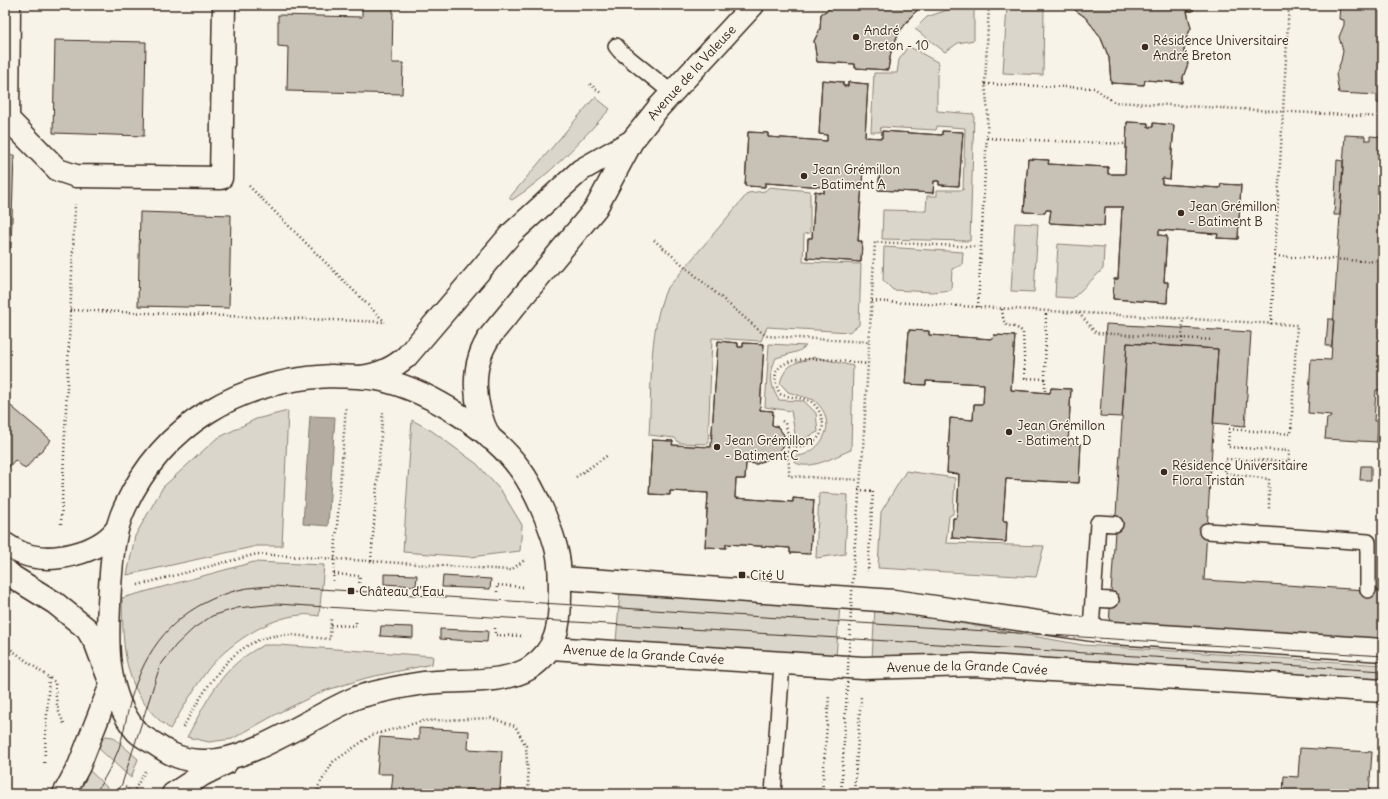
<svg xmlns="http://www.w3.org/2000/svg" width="1388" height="799" font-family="Delius,sans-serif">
<rect width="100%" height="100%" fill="#f7f3e8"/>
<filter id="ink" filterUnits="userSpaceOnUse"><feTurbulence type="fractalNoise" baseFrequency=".025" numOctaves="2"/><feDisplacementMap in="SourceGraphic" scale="8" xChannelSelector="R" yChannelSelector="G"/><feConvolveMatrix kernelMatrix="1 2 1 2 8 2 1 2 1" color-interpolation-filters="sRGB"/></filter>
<g filter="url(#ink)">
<!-- green -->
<path fill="#dbd6cb" stroke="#8b8074" d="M961,5h13v35l-16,3 -13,9 -30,-23 12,-12z
M1007,5h24l13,2 -1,68 -40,-2z
M908,46l31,17 -2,13v35l37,3 -4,127 -88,-2 1,-29 43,1 1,-15h10v-6h26l2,-62 -28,-2 -1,4 -55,-3 -1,5h-9l3,-59h23l2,-13z
M595,97l15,12c-30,32 -60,67 -98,91l-3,-2z
M769,187l41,4v42l-6,1 -1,28 58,2 -2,61 -10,7 -82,-5 -6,14 -49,-3 -4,106 -29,-1 -4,-5 -26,-3c3,-45 -1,-103 17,-145l82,-97 17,-2z
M1015,223l23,1 -4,68 -23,-1z
M1058,244l46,3 -1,22 -30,29 -18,-1z
M884,247l79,5 -1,13 -10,4 -1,21 -19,2 -39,-2 -10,-10z
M769,344l37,2 -7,5 -23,7c-7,15 -6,28 3,42l25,1 12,12 2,19 -13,6 -9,1 -5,-28 -26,-4z
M815,357l38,9 -2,84c-16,6 -41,22 -57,12l2,-6c17,0 35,-20 30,-37 -1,-8 -7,-14 -12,-19l-26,-8 -8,-9c6,-21 17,-20 35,-26z
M288,411l-6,135h-25l-130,29 8,-39 28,-49 53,-48 40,-20z
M412,420l20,11 45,33 25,28 20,33 -2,26 -50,6 -67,-5z
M906,471l49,7 -2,36 -4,2 -3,27 98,3 -8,31 -158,-9 3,-56z
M819,493l29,2 -3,59 -29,4z
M254,562l70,3 -5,51c-6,-1 -13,-2 -18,-1 -33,2 -76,31 -95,57 -13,18 -24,38 -36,57 -47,-35 -47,-78 -48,-131z
M620,592l220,13 -4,52 -220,-15z
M875,608l208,37 300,20v16l-511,-23z
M264,645h14l155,11 -1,8 -66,14 -42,13 -42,20 -50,28 -23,3 -22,-5c21,-38 35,-72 77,-92z
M106,736l7,1 25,22 -7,19 -34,-31 4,-7z
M89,770l25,24h-39z"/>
<!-- water -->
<path fill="#b4aca0" stroke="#84786c" d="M310,416l25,1 -7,109 -25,-2z"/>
<!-- building -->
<path fill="#c8c1b6" stroke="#3b2a1e" d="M362,5h31l-1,58h11l-1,31 -115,-3 1,-44 -10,-1v-31l84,2z
M835,5l17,1 72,-1 -11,9 -15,20 -7,18 -3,18 -33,-2v-4l-38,-2 -3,-21 6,-12 1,-15z
M835,5l17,1 72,-1 -11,9 -15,20 -7,18 -3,18 -33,-2v-4l-38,-2 -3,-21 6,-12 1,-15z
M1068,5h125v6h-6l4,17 -6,13 -1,11 4,12 -5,13v6l-38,-3 -1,5 -33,-2 -2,-25 -9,-22 -15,-19z
M1068,5h125v6h-6l4,17 -6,13 -1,11 4,12 -5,13v6l-38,-3 -1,5 -33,-2 -2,-25 -9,-22 -15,-19z
M1340,5h43v98h-6v-8l-38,-2 -3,-19 5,-13 2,-10 -4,-14 5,-12v-5l-5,-1z
M55,40l91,2 -2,94 -91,-3z
M822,80l21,2v4h5v-4l20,2 -3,53 17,1v-7l60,4v-4l21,1 -4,54 -20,-1v-4h-5l-1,12 -55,-3 2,-19 -17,-1 -5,71h4l-1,21 -54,-4 1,-20h4l3,-47 9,2v-6l-59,-4v4l-20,-1 3,-54 20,1v4l59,4v-6l-8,-1z
M822,80l21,2v4h5v-4l20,2 -3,53 17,1v-7l60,4v-4l21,1 -4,54 -20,-1v-4h-5l-1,12 -55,-3 2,-19 -17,-1 -5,71h4l-1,21 -54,-4 1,-20h4l3,-47 9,2v-6l-59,-4v4l-20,-1 3,-54 20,1v4l59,4v-6l-8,-1z
M1127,122l21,1v4h5v-4l21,2 -4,54 -8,-1v6l58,4 1,-4 20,1 -3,54 -21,-1 1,-4 -59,-4v5l8,1 -3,46h4l-1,21 -54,-4 1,-20h4l4,-72h-17l-1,19 -55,-3 2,-13h-5l-1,3 -21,-1 4,-53 21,1 -1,4 60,3v7h17z
M1127,122l21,1v4h5v-4l21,2 -4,54 -8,-1v6l58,4 1,-4 20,1 -3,54 -21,-1 1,-4 -59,-4v5l8,1 -3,46h4l-1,21 -54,-4 1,-20h4l4,-72h-17l-1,19 -55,-3 2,-13h-5l-1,3 -21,-1 4,-53 21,1 -1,4 60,3v7h17z
M1345,135l20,1v4h5v-4l13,1v132l-3,53h3v68h-7l-2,31h4l-1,21 -52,-3 2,-21h3l1,-3 -23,-2 3,-54 20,1z
M5,155h9l-3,93h-6z
M1337,160l6,1 -3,54h-6z
M140,212l91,3 -2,93 -91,-2z
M1328,319h6l-2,27h-6z
M1106,324l145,8 -6,94 -32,-3 5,-74 -91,-6 -5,74 -22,-1z
M909,330l20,1v4l64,4 1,-4 21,1 -4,54 39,3 1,-5 20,1 -3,55h13l-2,39 -73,-4 -3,42h4l-1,21 -54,-4 1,-20h4l2,-44 -12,-1 3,-55 23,2 1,-16h9l1,-20 -58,-3v4l-21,-1z
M909,330l20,1v4l64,4 1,-4 21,1 -4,54 39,3 1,-5 20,1 -3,55h13l-2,39 -73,-4 -3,42h4l-1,21 -54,-4 1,-20h4l2,-44 -12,-1 3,-55 23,2 1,-16h9l1,-20 -58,-3v4l-21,-1z
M718,341l20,2v4h5v-4l21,1 -4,66 13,1 -1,14 6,2 6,8 -1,12 -8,8 -18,9 -11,-1 -1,16h-9l-1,19 58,4v-4l21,2 -4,54 -20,-1v-5l-64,-4v4l-21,-1 3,-54 -38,-2v4l-21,-1 3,-54 21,1 -1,4 39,2z
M718,341l20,2v4h5v-4l21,1 -4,66 13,1 -1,14 6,2 6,8 -1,12 -8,8 -18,9 -11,-1 -1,16h-9l-1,19 58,4v-4l21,2 -4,54 -20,-1v-5l-64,-4v4l-21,-1 3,-54 -38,-2v4l-21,-1 3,-54 21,1 -1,4 39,2z
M1127,343l91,6 -14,231 179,11v50l-274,-16z
M5,401l46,39 -26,29 -10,-9 -10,11z
M1361,466h10v14h-11z
M384,574l33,1 -1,11 -32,-2z
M443,576l48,3 -1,10 -48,-2z
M381,626l32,1v11l-33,-2z
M440,629l48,2 -1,11 -47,-3z
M419,728l50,3 -1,18 34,2 -2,41 -34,-3v5h-75l2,-20h-16l3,-37 39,3z
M1300,748l72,4 -3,42h-86l1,-18 14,1z
M973,791l19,1v2h-19z"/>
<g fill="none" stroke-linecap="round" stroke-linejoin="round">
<!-- service casing -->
<g stroke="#3b2a1e" stroke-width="18">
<path id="service" d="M616,46l4,5 52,42
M1207,531l161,11v48
M1093,599l5,-76 17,1
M1091,630l2,-31 18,1
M773,794l9,-131"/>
</g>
<!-- minor casing -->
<g stroke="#3b2a1e" stroke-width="25">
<path id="minor" d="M5,7h4l-1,112h-3
M8,119l50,51 18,6 145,2 3,-173"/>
</g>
<!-- tertiary casing -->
<g stroke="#3b2a1e" stroke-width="25">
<g id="tertiary">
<path id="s1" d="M360,377c18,-2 34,-9 47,-21l104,-122 70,-64 51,-29 27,-34 94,-102"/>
<path d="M5,544c6,4 13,8 19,10 28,10 74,-1 92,-24"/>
<path d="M5,570l8,7 42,26 32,26 9,15 12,32"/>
</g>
</g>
<!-- secondary casing -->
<g stroke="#3b2a1e" stroke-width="25">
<g id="secondary">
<path d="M331,376c18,1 37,0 55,5 44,11 107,50 134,88 15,20 33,62 38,87 2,13 2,26 2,39 0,31 -3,55 -30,73 -28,17 -74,11 -106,15 -22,3 -44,8 -66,14 -45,18 -108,66 -155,64 -19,0 -32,-6 -48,-17 -6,-4 -13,-7 -18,-12 -34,-39 -30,-98 -27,-145 2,-27 3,-55 15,-80 39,-84 115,-127 206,-131z"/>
<path d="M490,438c-17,-32 -21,-73 1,-103l105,-127 36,-67"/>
<path d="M560,578l334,23 219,32 270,17"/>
<path id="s2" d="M551,648l312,20 110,-3 410,26"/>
<path d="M64,794l15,-28 33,-84"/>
<path d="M173,794l29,-19 24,-12"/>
</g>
</g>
<!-- path -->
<path stroke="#3b2a1e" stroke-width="2.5" stroke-dasharray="1 3" stroke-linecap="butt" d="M590,84l12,10
M985,84l109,4 20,14 269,15
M987,138l139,6
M249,186l136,136
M654,240l112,96 103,6
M1275,256l108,6
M872,301l425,24 -6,109 -62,-5 -1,18 61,4v10l-63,-2 -1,14 44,6v31
M978,307l10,-194 -3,-29 4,-79
M1002,309c2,25 7,11 21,23l2,46 20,1v13
M70,310l315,12
M1079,313l17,20 86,5 1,-19
M1271,324l18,-319
M1182,347v-9l31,2
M1045,379l1,-67
M782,421l3,2 4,15 -2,19 2,7v12l70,4
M788,447c22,1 42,-9 32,-34 -2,-4 -5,-9 -10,-12 -9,-4 -20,-3 -30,-7 -26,-51 64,-32 88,-30
M576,477l32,-22
M858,490l15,1 -5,81
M61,524l14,-320
M854,555l9,-106 12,-207 106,5
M371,561l12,-151
M334,574l26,2 -1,8
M333,581l13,-175
M138,585l119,-31 254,16 15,-11
M497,592v-7l27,2
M331,625l25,1v-5
M495,628v7l26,1
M5,645l50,37c1,17 1,28 10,43
M183,727c23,-38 49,-91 101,-92 15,0 31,3 46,4l1,-22
M44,767l5,-90
M125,787l8,7
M133,793l12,-22
M31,794l4,-4
M318,794v-7l15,-25 39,-27 51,-14 68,-3 24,8 11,20 3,48
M822,794l7,-99
M841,794l5,-87
M854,794l7,-98"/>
<!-- service -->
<use href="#service" stroke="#f7f3e8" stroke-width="15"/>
<!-- minor -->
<use href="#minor" stroke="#f7f3e8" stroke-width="22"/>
<!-- tertiary -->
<use href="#tertiary" stroke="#f7f3e8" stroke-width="22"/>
<!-- secondary -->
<use href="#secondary" stroke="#f7f3e8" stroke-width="22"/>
<!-- tram -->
<path stroke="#3b2a1e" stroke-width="1" d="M95,794c9,-15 18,-30 24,-46 7,-22 9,-45 18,-67 18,-48 52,-78 101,-91 11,-3 23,-3 34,-4l1111,70
M116,794l6,-10 38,-118 16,-21 18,-17 18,-12 25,-8 40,-4 1106,67"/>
<!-- path-bridge -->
<path stroke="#3b2a1e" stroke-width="2.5" stroke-dasharray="1 3" stroke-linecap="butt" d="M846,707l8,-152"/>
</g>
</g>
<!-- markers -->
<g fill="#3b2a1e" stroke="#f7f3e8" stroke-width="1.5">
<circle cx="856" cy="37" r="4"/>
<circle cx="1145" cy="47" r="4"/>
<circle cx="804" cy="176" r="4"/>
<circle cx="1181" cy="213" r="4"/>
<circle cx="1009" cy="432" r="4"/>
<circle cx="717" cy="447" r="4"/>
<circle cx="1164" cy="472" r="4"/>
<rect x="738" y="571" width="8" height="8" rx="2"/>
<rect x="347" y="587" width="8" height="8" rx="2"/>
</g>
<g text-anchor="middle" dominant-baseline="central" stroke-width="3" stroke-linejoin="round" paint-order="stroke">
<!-- poi labels -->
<g font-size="13" fill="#3b2a1e" stroke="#f7f3e8" text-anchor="start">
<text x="864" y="30">André<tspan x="864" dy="15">Breton - 10</tspan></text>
<text x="1153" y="40">Résidence Universitaire<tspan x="1153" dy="15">André Breton</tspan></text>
<text x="812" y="169">Jean Grémillon<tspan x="812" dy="15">- Batiment A</tspan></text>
<text x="1189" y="206">Jean Grémillon<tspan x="1189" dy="15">- Batiment B</tspan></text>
<text x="1017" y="425">Jean Grémillon<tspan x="1017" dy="15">- Batiment D</tspan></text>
<text x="725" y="440">Jean Grémillon<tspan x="725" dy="15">- Batiment C</tspan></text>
<text x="1172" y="465">Résidence Universitaire<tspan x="1172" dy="15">Flora Tristan</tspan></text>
<text x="750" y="575">Cité U</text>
<text x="359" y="591">Château d'Eau</text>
</g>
<!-- street labels -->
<g font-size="13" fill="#3b2a1e" stroke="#f7f3e8">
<text stroke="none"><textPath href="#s1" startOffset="457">Avenue de la Valeuse</textPath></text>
<text stroke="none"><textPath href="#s2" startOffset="93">Avenue de la Grande Cavée</textPath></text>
<text stroke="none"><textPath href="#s2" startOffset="417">Avenue de la Grande Cavée</textPath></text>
</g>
</g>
<!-- margin -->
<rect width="1388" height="799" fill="none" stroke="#f7f3e8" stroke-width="20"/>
<rect x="10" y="10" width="1368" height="779" fill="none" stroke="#3b2a1e" stroke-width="1.5" filter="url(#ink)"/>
</svg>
